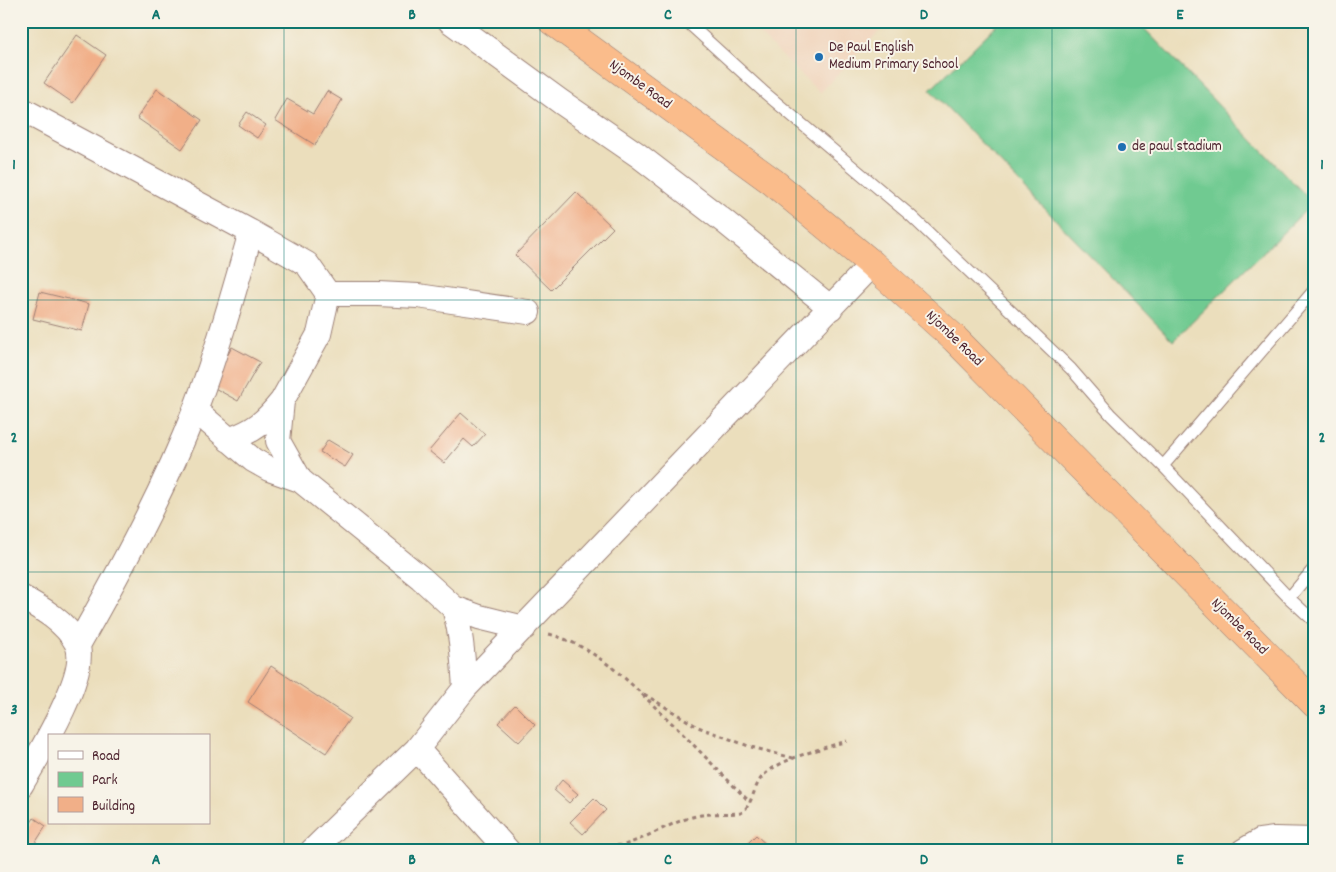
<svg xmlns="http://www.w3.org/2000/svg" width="1336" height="872" font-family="Dekko,sans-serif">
<rect width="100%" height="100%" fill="#f7f3e8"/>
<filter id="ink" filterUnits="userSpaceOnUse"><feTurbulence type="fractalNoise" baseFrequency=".02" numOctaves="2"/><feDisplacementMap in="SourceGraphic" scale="10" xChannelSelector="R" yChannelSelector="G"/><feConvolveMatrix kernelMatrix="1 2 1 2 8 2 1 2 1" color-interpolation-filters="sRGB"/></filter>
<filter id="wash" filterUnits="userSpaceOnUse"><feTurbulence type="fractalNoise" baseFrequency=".0096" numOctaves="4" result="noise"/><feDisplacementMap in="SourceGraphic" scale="20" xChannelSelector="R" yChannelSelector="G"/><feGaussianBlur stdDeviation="1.12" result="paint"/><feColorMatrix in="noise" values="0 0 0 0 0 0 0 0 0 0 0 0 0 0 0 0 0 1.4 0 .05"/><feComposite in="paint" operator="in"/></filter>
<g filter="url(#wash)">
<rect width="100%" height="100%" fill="#ebdebc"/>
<!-- built -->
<path fill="#f1d5bd" d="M746,21h143l-69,72z"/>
<!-- green -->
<path fill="#70ca91" stroke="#5d745e" d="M1001,21h136l176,182 -140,138 -243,-251z"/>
<g id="blocks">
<!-- building -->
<path fill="#f1af88" d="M77,35l29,20 -33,48 -29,-20z
M157,89l45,31 -20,29 -45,-31z
M327,91l15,9 -27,45 -40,-25 12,-21 26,15z
M247,112l19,13 -9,13 -19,-13z
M576,192l37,36 -62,62 -36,-35z
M40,292l49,12 -7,27 -49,-12z
M232,347l28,15 -22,39 -27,-15z
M461,413l24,21 -12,13 -9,-8 -20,24 -15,-12z
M328,440l25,15 -8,12 -25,-15z
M271,666l79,52 -24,35 -78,-51z
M515,705l20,20 -16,17 -21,-19z
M562,780l16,14 -9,9 -15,-13z
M594,798l12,12 -23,24 -13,-12z
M34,818l12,8 -16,25h-9v-13z
M756,835l17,16h-33z"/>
</g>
</g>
<g filter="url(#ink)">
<use href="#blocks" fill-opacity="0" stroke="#9a7e74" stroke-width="1"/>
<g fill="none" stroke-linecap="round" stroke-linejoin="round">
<!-- service casing -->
<g stroke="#9a7e74" stroke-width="13">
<path id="service" d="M686,21l79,72 145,122 106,101 55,53 40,46 52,51 126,132 26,24
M1163,466l152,-177
M1289,598l26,-31"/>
</g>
<!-- minor casing -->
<g stroke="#9a7e74" stroke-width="26">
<path id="minor" d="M450,21l111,81 77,53 87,67 106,86
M21,109l230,123 56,32 21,30 -9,40 -37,67 -4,40 22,39 121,98 33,30 25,9 45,11
M328,294h50l40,2 110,16
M195,410l58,50 16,9 31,11
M229,440c27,-10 36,-18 53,-39
M21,597c20,11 45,25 56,47 13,29 -40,114 -56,141
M454,608c8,27 9,53 11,80
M78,645c43,-76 85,-153 117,-235 22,-58 39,-118 56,-178
M417,749l91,102
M312,851l105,-102 48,-61 407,-424
M1243,851l17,-10 15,-2 40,1"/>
</g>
<!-- trunk casing -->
<g stroke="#9a7e74" stroke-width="29">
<path id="trunk" d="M552,21l221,161 99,82 83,75 360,365"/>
</g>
<!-- path -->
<path stroke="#9a7e74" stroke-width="3" stroke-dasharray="4 4" stroke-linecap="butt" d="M549,634c42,11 76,43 106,73 33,31 63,64 95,95
M644,694l54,33 53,20 42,11
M529,851l95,-6c26,-8 50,-25 77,-30 14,-2 27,-1 40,-2 13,-9 12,-29 24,-39 18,-16 59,-26 82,-33"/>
<!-- service -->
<use href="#service" stroke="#fff" stroke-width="11"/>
<!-- minor -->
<use href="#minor" stroke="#fff" stroke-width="24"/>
<!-- trunk -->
<use href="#trunk" stroke="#fabc8b" stroke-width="28"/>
</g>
</g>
<!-- grid -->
<path fill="none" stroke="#0f766e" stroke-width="1" stroke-opacity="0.55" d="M284,21v830M540,21v830M796,21v830M1052,21v830M21,300h1294M21,572h1294"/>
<!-- markers -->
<g fill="#1f6fb2" stroke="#f7f3e8" stroke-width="2">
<circle cx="819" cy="57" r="5"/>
<circle cx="1122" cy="147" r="5"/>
</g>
<g text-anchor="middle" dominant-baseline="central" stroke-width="4" stroke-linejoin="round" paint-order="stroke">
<!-- poi labels -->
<g font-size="15" fill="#4a1f2b" stroke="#f7f3e8" text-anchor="start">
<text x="829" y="48">De Paul English<tspan x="829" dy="17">Medium Primary School</tspan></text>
<text x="1132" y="147">de paul stadium</text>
</g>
<!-- street labels -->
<g font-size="15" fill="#4a1f2b" stroke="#f7f3e8">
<text transform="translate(640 85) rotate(36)">Njombe Road</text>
<text transform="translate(954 339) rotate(44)">Njombe Road</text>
<text transform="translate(1239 627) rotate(45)">Njombe Road</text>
</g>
</g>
<!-- margin -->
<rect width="1336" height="872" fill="none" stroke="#f7f3e8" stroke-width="55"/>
<!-- legend -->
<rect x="48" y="734" width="162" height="90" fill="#f7f3e8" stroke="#b29e9c"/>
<rect x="58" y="751" width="25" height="8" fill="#ffffff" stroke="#b29e9c"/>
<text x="92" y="760" font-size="15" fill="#4a1f2b">Road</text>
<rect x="58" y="772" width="25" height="15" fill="#70ca91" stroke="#b29e9c"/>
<text x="92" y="784" font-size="15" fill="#4a1f2b">Park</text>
<rect x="58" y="797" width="25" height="15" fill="#f1af88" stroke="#b29e9c"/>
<text x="92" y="810" font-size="15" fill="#4a1f2b">Building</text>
<rect x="28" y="28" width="1280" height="816" fill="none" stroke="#0f766e" stroke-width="2"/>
<g font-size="16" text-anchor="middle" font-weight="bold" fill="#0f766e">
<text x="156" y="19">A</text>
<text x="412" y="19">B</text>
<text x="668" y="19">C</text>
<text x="924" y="19">D</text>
<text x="1180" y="19">E</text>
<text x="14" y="169">1</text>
<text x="1322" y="169">1</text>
<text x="14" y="442">2</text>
<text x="1322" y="442">2</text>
<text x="14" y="714">3</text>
<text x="1322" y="714">3</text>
<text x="156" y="864">A</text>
<text x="412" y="864">B</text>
<text x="668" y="864">C</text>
<text x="924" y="864">D</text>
<text x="1180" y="864">E</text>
</g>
</svg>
